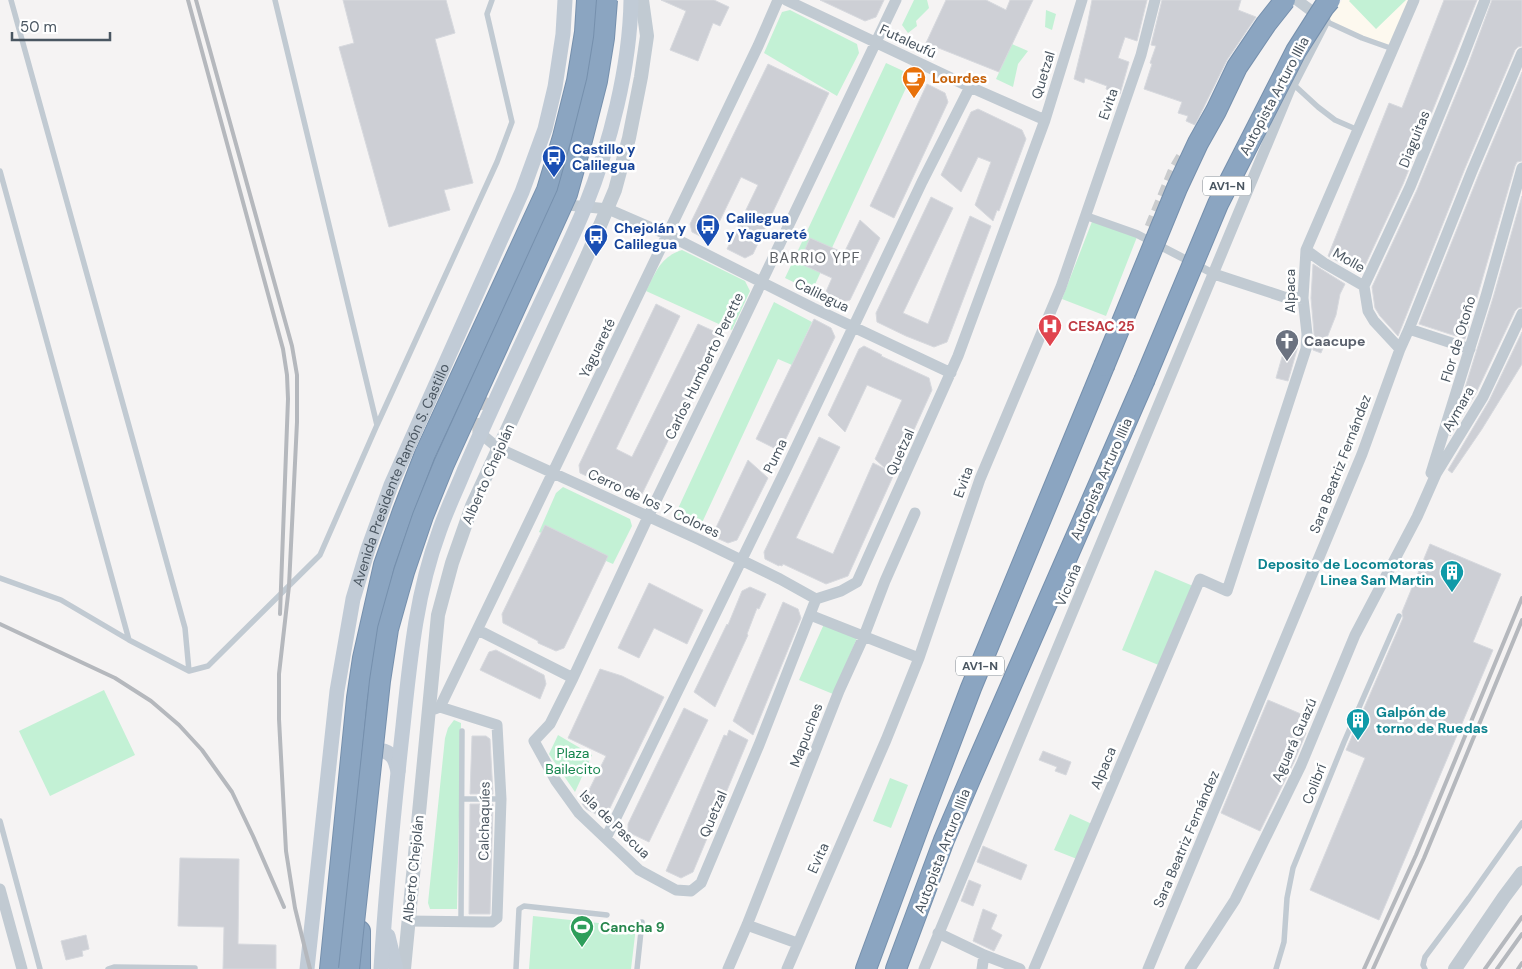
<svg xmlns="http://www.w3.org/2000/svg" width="1522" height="969" font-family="'DM Sans',sans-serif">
<rect width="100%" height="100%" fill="#f5f3f3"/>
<!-- commercial -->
<path fill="#fdf9ef" d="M1342,0h72l-21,49 -68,-28z"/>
<!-- green -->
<path fill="#c3f1d5" d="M914,0h13l2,8 -13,13 1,5 -9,7 -6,-8z
M1350,0h56l-30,29 -27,-28z
M790,10l67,34 2,9 -22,43 -73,-43 18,-41z
M1046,10l10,4 -4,16 -7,-3z
M1012,44l16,7 -10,13 -5,23 -17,-8z
M886,63l26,12 -100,216 -27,-13z
M1093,219l44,18 -31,79 -44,-17z
M682,250l63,31 5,10 -18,39 -86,-39c10,-19 14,-34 36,-41z
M774,302l38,20 -20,43 -14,-6 -78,168 -25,-12z
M563,487l67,32 2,7 -19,38 -74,-32 17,-39z
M1155,570l38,16 -32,80 -39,-16z
M824,624l33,14 -24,56 -34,-14z
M104,690l31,65 -85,41 -31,-65z
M454,720l7,3 -4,186h-27l-2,-6 17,-165 3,-10z
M558,735l34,20 -17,37 -26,-38z
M890,778l18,7 -17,43 -18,-7z
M1070,814l22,10 -15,35 -23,-9z
M533,916l103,11 -5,42h-102z"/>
<!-- building -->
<path fill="#cdcfd5" stroke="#d7d9de" d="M343,0h103l9,33 -20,6 38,144 -29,7 6,20 -61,17 -50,-180 15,-4z
M661,0h53l15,7 -9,19 -7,-3 -15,38 -28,-11 16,-39z
M820,0h64l-8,17 -11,4z
M946,0h40l20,10 4,-10h23l-34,72 -73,-29z
M1092,0h55l-10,41 -12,-4 -7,21 11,4 -9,32 -14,-5 1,-3 -22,-8 -1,5 -10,-4 13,-53z
M1162,0h79l-3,10 18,7 -29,43 -32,65 -9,-4 2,-5 -10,-3 4,-11 -38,-13 8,-25 -2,-1 6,-17 -5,-1z
M1444,0h33l-74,184 -42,90 -33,-18 61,-153 13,5z
M1492,0h30v46l-4,1 -3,3 -50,118 -67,168 -18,-20 -5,-8 -3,-21 45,-97 51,-125z
M768,64l61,29 -76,161 -8,4 -18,-9 31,-64 -17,-8 -31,64 -18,-9 -2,-8z
M1522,72v89l-5,1 -2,4 -50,173 -46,-15 60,-150z
M927,84l18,9 3,9 -54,116 -24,-12z
M978,109l44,21 4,9 -27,72 -2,-1 -4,11 -18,-16 16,-43 -13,-5 -17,35 -20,-17 30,-63z
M1522,196v111l-4,1 -3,3 -39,82 -26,43 43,-138z
M931,197l22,11 -50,105 25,11 42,-108 21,10 -44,116 -13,5 -28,-11 -29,-14 -1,-9z
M860,220l20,18 -30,62 -8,2 -17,-8 7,-16 -33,-15 11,-25 34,15z
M1313,264l32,20 -5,10 -4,21 -15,38 -8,-3 1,-17 -3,-35z
M656,304l24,12 -64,133 16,8 66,-133 22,10 -78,160 -8,3 -34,-16v1l-20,-9 -1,-8z
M814,319l17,9 4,9 -55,114 -24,-12z
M1522,332v32l-40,65 -30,44 -4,-3 41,-69z
M1286,343l12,3 -10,35 -12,-3z
M864,346l18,9 -1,1 48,22 3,12 -84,186 -22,8 -43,-20 -1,2 -3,-1v1l-14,-7 -1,-7 55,-115 21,10 -44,91 37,16 40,-91 14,7 -12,-11 27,-59 -35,-15 -22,47 -17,-17 31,-66z
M748,460l20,18 -31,62 -9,3 -16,-7z
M545,525l63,31 -44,92 -8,3 -18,-8v-2l-35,-18 -1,-9z
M1430,544l71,30 -28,68 20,8 -114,270 -69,-30 55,-132 -19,-8 57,-132 -1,-6z
M649,583l54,27 -16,34 -33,-16 -15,30 -21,-10z
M750,587l16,7 -7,15 -2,-1 -10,26 1,1 -33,72 -21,-15 33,-68 1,1 14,-34z
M783,602l15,7 3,9 -48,117 -20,-14z
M496,650l48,25 2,9 -6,15 -60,-29 9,-18z
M600,669l22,7 42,21 -56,115 -8,4 -14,-7 -4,-5 24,-48 -38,-18z
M1268,700l33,14 -5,14 10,5 -12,29 -34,69 -39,-18z
M684,708l24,12 -59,122 -21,-10v-8z
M729,730l19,10 -55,132 -12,6 -15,-7 58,-136 3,1z
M472,736h14l4,3 3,55h-23z
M1043,751l28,11 -5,13 -11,-4 2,-4 -18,-7z
M470,804h23l-3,110h-21z
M983,846l44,19 -6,15 -44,-18z
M180,858l59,1 -1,85 38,1v24h-53l1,-42 -46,-1z
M969,880l12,5 -8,21 -12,-5z
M983,909l14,6 -6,14 11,6 -8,16 -21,-10z
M86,935l3,14 -7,2 1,5 -17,4 -5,-19z"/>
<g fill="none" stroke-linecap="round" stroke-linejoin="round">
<!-- minor-tunnel -->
<path stroke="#caccce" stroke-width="11" stroke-dasharray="11 5.5" stroke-linecap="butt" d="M1150,227l24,-58 9,-15"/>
<!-- secondary-tunnel -->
<path stroke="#caccce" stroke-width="15" stroke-dasharray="15 8" stroke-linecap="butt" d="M519,276l23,-53
M480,433l-1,-25 7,-15
M359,782l8,-80 6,-39"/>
<!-- motorway casing -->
<g stroke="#7690ad" stroke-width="22">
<path id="motorway" d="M360,931v38
M330,969l27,-271 6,-40 21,-93 19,-54 22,-57 122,-264 16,-53 14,-56 8,-49 2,-32
M866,969l61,-165 44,-116 133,-322
M896,969l48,-129 27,-63 173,-396"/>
</g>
<!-- service -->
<path stroke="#c1cad2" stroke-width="5.5" d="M11,0l174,628 4,43
M1325,21l37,17 31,11
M1293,84l25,23 17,13 23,10
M0,171l129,469 -68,-40 -61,-22
M377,425l120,-263 15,-40 -25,-108 5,-14
M129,640l60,31 19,-5 112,-111 57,-130 -102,-425
M462,799h39
M0,821l40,148
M461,922l1,-191
M108,969l6,-2 81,1
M516,969l3,-60 5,-3 83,9
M637,969l5,-47
M1276,969l8,-27 3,-44 6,-30 51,-126 55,-126
M1425,969l-2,-4 2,-8 44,-59 53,-75"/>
<!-- pedestrian -->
<path stroke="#c1cad2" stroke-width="8" d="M1086,216l51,18 77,40"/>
<!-- minor -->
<path stroke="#c1cad2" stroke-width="11" d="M786,0l184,87 75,33
M896,0l-161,338 -87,179 -75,161 -23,46 -16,17 22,40 23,32 60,57 37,20 15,1 10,-8 58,-138 57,-146 25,-8 16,-9 101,-226 87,-236 37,-120
M568,205l40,4 60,26 145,73 138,65
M1306,250l18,13 40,23 4,25 6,10 26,28
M1214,274l70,23 19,1
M1364,286l46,-99 51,-125 24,-62
M1409,329l61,20
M480,433l18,15 202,92 80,39 36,20
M1431,473l55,-177 36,-128
M810,615l109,43
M478,630l95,48
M440,707l318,-661 20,-46
M606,838l179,-367 137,-289 48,-95
M0,889l22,80
M408,921l78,1h6l5,-4 4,-119 -4,-74 -57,-18 -5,2
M747,925l50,18
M938,933l46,22 36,14
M728,969l19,-44 92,-234 25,-55 21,-55 30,-68
M787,969l99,-229 33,-82 61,-179 81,-192 80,-232 14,-55
M924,969l366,-880 35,-68 -28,-21
M982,969l2,-14
M1034,969l166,-390 27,12 79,-242 1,-15 -4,-36 3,-48 108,-250
M1148,969l214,-515 38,-105 9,-20 63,-158 50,-118
M1190,969l45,-69 66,-135 54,-130 62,-118 19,-43 47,-77 39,-83"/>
<!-- tertiary -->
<path stroke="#c1cad2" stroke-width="14" d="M404,969l34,-354 14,-52 20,-57 116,-252 27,-64 14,-52 12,-61 6,-41 -5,-36
M1455,969l49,-72 18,-24"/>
<!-- secondary -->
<g stroke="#c1cbd6" stroke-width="15">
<path d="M384,751c11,4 11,10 14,20"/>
<path d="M388,936l8,33"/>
<path id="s1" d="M307,969l30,-278 16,-92 15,-50 23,-64 131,-293 23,-63 10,-42 8,-53 2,-34"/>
<path d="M381,969c5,-81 13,-162 22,-243 7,-66 13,-132 36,-194 7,-21 17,-41 25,-61 27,-63 56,-124 85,-185 12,-26 25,-52 36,-79 25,-62 45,-140 46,-207"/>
</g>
<!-- motorway -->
<use href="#motorway" stroke="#8ba5c1" stroke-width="20"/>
<!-- rail -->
<path stroke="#b5b8bd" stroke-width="4" d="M188,0l95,349 4,26 1,24 -8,215
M196,0l96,346 5,29v47l-8,164 -10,88v45l7,132 9,57 15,61
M0,624l115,54 36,23 28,24 23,25 30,42 21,44 31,71
M1364,969l52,-114 106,-257
M1373,969l51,-111 98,-238
M1485,969l37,-52
M1497,969l25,-35
M1518,969l4,-6"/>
<!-- motorway-bridge casing -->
<g stroke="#7690ad" stroke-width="22" stroke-linecap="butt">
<path id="motorway-bridge" d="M1104,366l73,-178 21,-45 18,-32 21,-44 29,-43 19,-24
M1144,381l74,-177 78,-153 28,-44 6,-7
M349,969l31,-288 8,-52 16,-57 19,-56 21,-52 123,-270 14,-50 16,-63 7,-43 3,-38"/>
</g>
<!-- motorway-bridge -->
<use href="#motorway-bridge" stroke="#8ba5c1" stroke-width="20"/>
</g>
<!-- icons -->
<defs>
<g id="cafe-pin" transform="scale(1.25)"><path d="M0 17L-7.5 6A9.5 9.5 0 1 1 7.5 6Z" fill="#e8710a" stroke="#fff"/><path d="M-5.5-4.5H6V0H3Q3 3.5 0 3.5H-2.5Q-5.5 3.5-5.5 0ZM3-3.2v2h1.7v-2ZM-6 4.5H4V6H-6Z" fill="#fff"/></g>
<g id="bus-pin" transform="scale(1.25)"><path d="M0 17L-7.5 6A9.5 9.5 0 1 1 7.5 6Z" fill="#1a4fb4" stroke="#fff"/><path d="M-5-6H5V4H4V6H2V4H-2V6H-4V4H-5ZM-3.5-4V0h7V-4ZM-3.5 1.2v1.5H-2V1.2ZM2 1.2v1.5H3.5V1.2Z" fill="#fff"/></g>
<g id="hospital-pin" transform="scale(1.25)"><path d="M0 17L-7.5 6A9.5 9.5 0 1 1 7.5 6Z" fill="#e0444e" stroke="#fff"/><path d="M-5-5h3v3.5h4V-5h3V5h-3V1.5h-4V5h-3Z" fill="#fff"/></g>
<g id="church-pin" transform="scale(1.25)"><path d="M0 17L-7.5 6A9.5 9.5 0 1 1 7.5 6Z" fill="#6b7280" stroke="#fff"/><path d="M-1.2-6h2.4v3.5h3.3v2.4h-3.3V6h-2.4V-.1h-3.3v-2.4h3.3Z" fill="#fff"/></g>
<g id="building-pin" transform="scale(1.25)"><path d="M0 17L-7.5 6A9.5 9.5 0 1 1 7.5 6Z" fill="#0f9aa8" stroke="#fff"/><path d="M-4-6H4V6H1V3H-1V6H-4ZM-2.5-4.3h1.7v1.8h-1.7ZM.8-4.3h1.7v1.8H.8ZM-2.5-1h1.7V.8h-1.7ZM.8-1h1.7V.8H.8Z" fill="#fff"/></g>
<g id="stadium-pin" transform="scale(1.25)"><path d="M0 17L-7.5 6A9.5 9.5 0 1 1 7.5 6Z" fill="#2e9e5b" stroke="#fff"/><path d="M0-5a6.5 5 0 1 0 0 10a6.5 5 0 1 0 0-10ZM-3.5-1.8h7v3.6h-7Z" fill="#fff"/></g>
</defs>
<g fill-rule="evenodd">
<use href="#cafe-pin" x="914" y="78"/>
<use href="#bus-pin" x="554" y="157"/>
<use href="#bus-pin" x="708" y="226"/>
<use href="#bus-pin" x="596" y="236"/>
<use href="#hospital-pin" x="1050" y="326"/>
<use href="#church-pin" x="1287" y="341"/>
<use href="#building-pin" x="1452" y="572"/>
<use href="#building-pin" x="1358" y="720"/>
<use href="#stadium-pin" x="582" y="927"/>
</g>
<g text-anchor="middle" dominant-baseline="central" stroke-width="5" stroke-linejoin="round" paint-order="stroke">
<!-- shield labels -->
<g fill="#fff" stroke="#808990" stroke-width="1">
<rect x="1203" y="176.5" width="48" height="19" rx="4"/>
<rect x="956" y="656.5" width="48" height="19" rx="4"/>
</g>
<g font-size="12" font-weight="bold" fill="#4a5661">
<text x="1227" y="186">AV1-N</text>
<text x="980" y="666">AV1-N</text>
</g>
<!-- street labels -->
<g font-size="14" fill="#4a5661" stroke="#fff">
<text transform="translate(908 41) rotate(25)">Futaleufú</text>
<text transform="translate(1043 75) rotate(-73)">Quetzal</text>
<text transform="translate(1274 96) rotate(-62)">Autopista Arturo Illia</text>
<text transform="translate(1108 104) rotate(-71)">Evita</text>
<text transform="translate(1414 139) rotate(-68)">Diaguitas</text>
<text transform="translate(1349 260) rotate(30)">Molle</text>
<text transform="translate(1290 291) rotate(-90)">Alpaca</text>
<text transform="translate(822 295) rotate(26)">Calilegua</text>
<text transform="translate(1458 339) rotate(-73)">Flor de Otoño</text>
<text transform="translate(597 348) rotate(-64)">Yaguareté</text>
<text transform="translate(704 366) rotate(-64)">Carlos Humberto Perette</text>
<text transform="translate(1458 409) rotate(-60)">Aymara</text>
<text transform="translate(900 452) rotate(-66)">Quetzal</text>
<text transform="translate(775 456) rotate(-64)">Puma</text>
<text transform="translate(1340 464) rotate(-69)">Sara Beatriz Fernández</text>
<text transform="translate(488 474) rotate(-66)">Alberto Chejolán</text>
<text stroke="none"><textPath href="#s1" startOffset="506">Avenida Presidente Ramón S. Castillo</textPath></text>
<text transform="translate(1101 479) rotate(-66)">Autopista Arturo Illia</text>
<text transform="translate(963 482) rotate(-70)">Evita</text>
<text transform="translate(654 503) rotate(25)">Cerro de los 7 Colores</text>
<text transform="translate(1068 585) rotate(-67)">Vicuña</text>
<text transform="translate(806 735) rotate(-69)">Mapuches</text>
<text transform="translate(1294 740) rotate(-66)">Aguará Guazú</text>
<text transform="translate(1103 768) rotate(-67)">Alpaca</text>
<text transform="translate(1314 784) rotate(-68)">Colibrí</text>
<text transform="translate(713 814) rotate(-67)">Quetzal</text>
<text transform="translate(484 821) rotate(-89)">Calchaquíes</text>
<text transform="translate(615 824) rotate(44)">Isla de Pascua</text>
<text transform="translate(1186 839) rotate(-67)">Sara Beatriz Fernández</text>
<text transform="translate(942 851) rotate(-69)">Autopista Arturo Illia</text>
<text transform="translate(818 858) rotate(-66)">Evita</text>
<text transform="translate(413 869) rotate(-84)">Alberto Chejolán</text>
</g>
<!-- food labels -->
<g font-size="14" font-weight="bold" fill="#c56008" stroke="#fff" text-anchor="start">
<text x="932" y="78">Lourdes</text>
</g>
<!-- transit labels -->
<g font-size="14" font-weight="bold" fill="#164399" stroke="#fff" text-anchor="start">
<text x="572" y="149">Castillo y<tspan x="572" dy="16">Calilegua</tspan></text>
<text x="726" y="218">Calilegua<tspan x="726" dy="16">y Yaguareté</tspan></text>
<text x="614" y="228">Chejolán y<tspan x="614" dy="16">Calilegua</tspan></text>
</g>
<!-- health labels -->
<g font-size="14" font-weight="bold" fill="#be3a42" stroke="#fff" text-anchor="start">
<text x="1068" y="326">CESAC 25</text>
</g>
<!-- worship labels -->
<g font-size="14" font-weight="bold" fill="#5b616d" stroke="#fff" text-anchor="start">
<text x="1304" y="341">Caacupe</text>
</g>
<!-- culture labels -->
<g font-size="14" font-weight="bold" fill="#0d838f" stroke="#fff" text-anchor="end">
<text x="1434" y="564">Deposito de Locomotoras<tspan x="1434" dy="16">Linea San Martin</tspan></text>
<text x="1376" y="712" text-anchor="start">Galpón de<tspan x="1376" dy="16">torno de Ruedas</tspan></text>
</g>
<!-- park labels -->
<g font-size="14" fill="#17864f" stroke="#fff">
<text x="573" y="753">Plaza<tspan x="573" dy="16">Bailecito</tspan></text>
</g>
<!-- leisure labels -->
<g font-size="14" font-weight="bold" fill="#27864d" stroke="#fff" text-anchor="start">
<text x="600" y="927">Cancha 9</text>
</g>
<!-- neighbourhood labels -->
<g font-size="15" letter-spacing="1" fill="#5f6368" stroke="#fff">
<text x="815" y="258">BARRIO YPF</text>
</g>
</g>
<!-- scale -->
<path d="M12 32v8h98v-8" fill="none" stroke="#4a5661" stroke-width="2.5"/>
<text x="20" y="32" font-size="15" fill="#4a5661" stroke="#ffffff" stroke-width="4" paint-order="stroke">50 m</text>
</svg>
